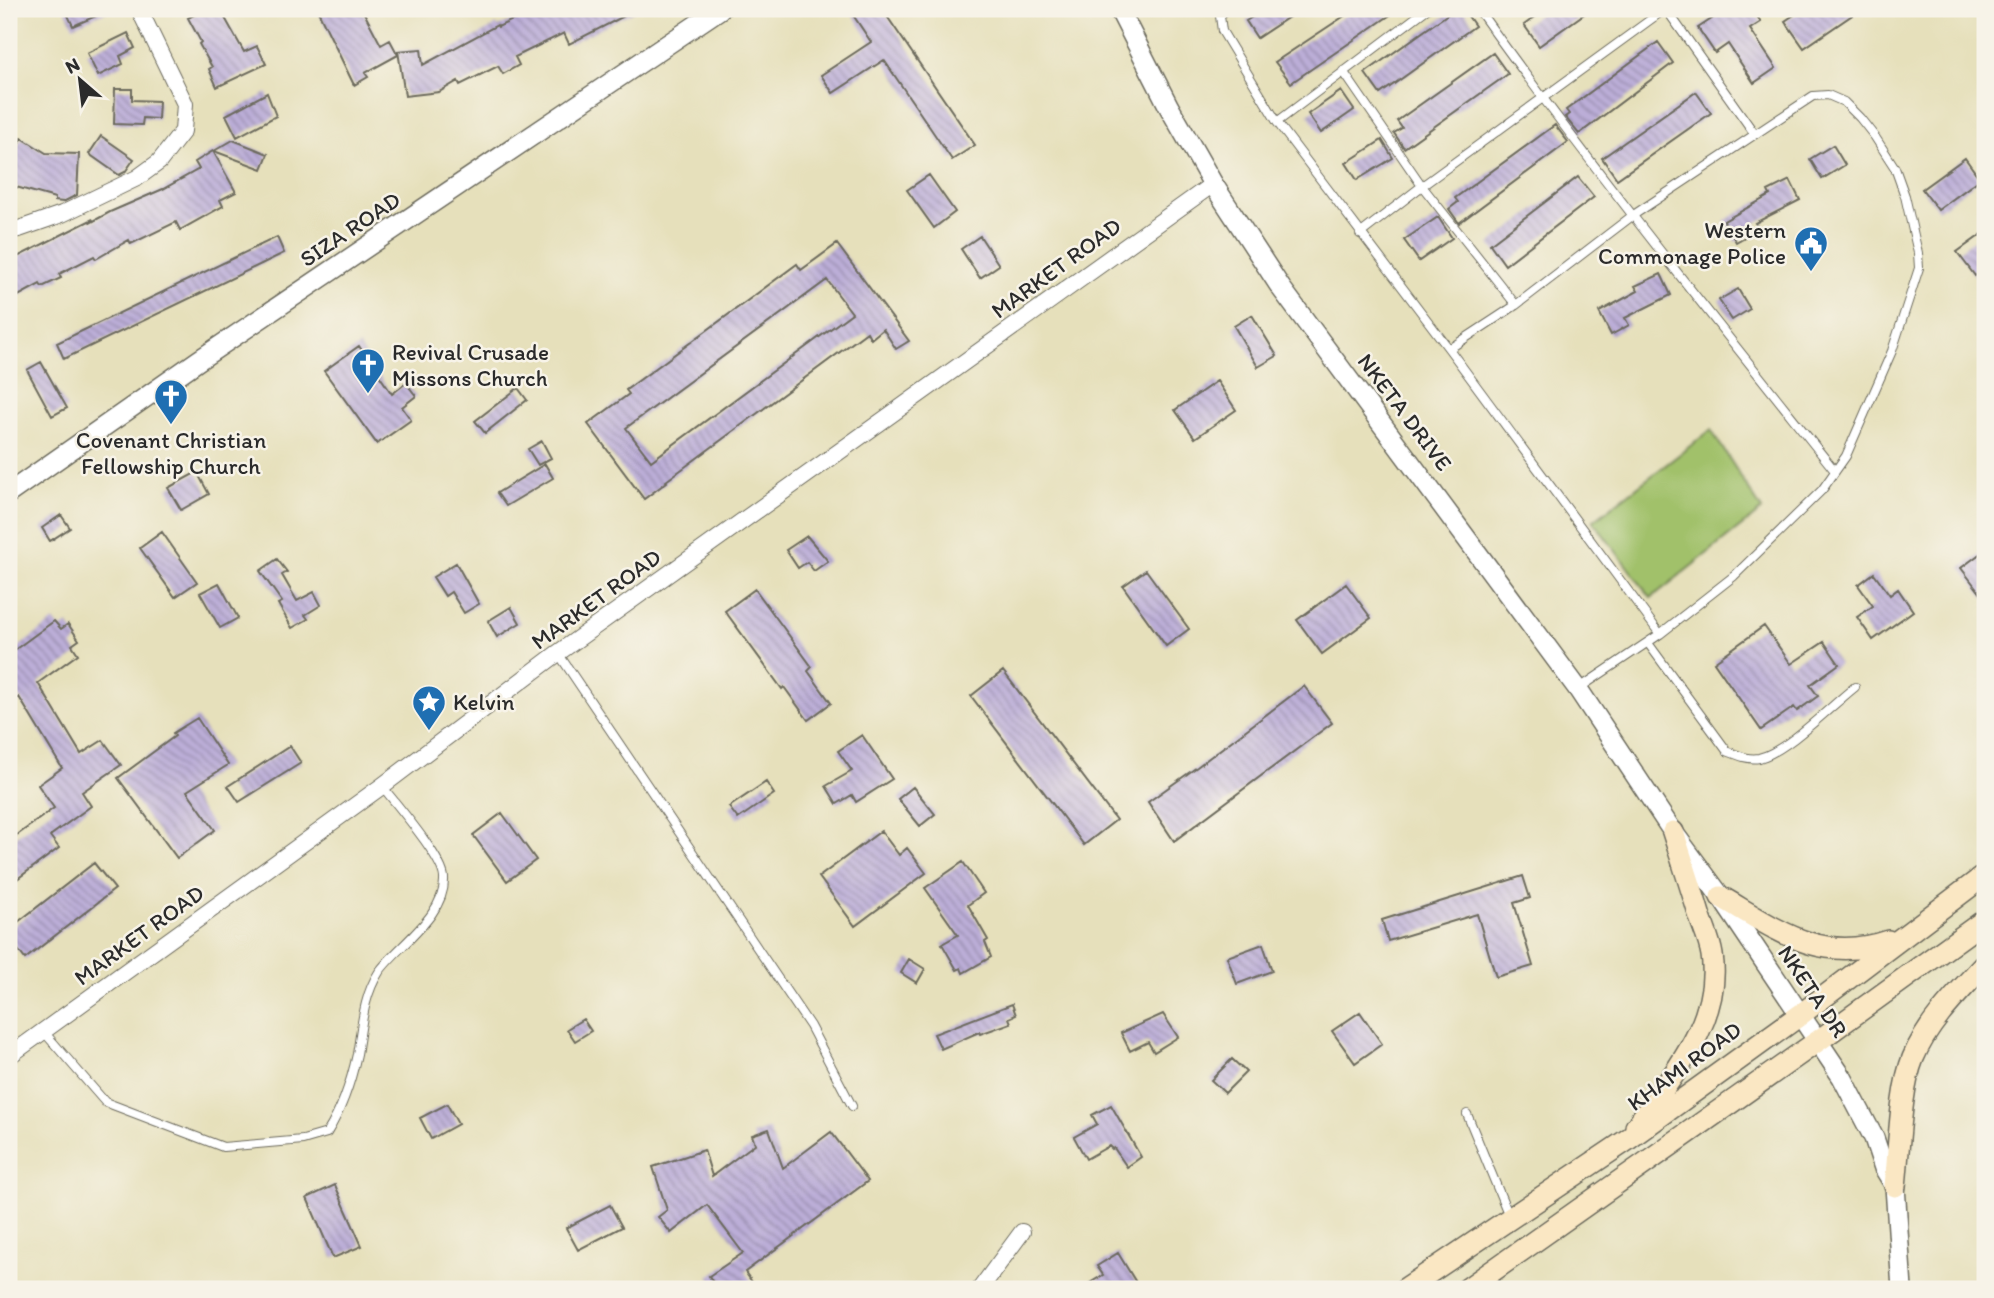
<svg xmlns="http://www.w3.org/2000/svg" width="1994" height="1298" font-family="Itim,sans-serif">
<defs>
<pattern id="building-back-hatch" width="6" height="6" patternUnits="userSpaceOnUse" patternTransform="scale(1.75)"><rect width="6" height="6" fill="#bcaed8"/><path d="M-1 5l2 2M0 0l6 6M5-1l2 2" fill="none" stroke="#998eaf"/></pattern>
</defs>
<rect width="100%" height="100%" fill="#f7f3e8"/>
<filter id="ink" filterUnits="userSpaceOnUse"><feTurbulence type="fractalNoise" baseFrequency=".0143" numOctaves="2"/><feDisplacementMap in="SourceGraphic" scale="14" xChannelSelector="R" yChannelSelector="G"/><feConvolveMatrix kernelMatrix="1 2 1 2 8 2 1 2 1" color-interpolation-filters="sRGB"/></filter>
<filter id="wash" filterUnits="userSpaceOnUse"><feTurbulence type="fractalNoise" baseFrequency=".00686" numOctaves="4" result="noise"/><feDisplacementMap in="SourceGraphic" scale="28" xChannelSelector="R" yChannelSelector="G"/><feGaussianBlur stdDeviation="1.57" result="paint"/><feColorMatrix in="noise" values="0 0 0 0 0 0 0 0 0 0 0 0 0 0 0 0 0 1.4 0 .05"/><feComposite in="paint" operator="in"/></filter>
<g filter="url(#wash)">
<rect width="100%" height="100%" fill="#e6e0bb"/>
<!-- grass -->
<path fill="#a1c16a" stroke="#66764a" stroke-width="2" d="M1711,430l51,80 -111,88 -58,-77z"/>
<g id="blocks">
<!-- building -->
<path fill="url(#building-back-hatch)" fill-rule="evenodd" d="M65,9h47l-39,17z
M205,9h15l24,43 13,-6 9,18 -49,23 -8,-18 3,-2 -13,-23 2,-2 -13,-24z
M317,9h45l19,36 9,-5 8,15 -33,18 3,4 -14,8z
M535,9h103l-69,35 -5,-11 -49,24 4,8 -16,9 -5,-8 -38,19 -2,-4 -19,11 -34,4 -7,-45 23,-2 2,16 74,-40 1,2z
M849,9h33l93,136 -23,15 -68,-100 -51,33 -12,-18 50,-33z
M1265,9h36l-44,29 -11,-17z
M1355,9h44l-108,74 -16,-21z
M1455,9h8l12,17 -95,68 -15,-21z
M1546,9h45l-52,37 -15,-21z
M1727,9h25l9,13 -11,7 26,39 -22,15 -26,-39 -13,9 -17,-25z
M1803,9h58l-57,39 -19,-27z
M128,33l7,15 -15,8 3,8 -25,12 -11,-23z
M1658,42l15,21 -94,71 -14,-17 4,-3 -3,-4z
M1493,53l15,21 -104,74 -10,-15 8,-5 -5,-7z
M115,89h17v11l27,1 -1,18 -15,-1 -1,7 -28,-1z
M1341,91l13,19 -33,23 -13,-19z
M1696,92l15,21 -94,66 -15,-21z
M267,93l9,23 -39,21 -11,-22z
M1555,125l13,17 -109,81 -10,-14 9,-7 -3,-4z
M101,136l33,23 -9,13 -6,3 -30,-21z
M22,138l24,15 33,1 -2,41 -14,7 -8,-1v-3l-46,-13v-27z
M233,140l35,14 -6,15 -48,-18z
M1382,140l11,18 -36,22 -11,-17z
M1833,145l12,20 -23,14 -12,-20z
M213,151l23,41 -16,8 3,6 -43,24 -4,-8 -45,22 -2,-4 -33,19 -2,-3 -35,18 2,4 -19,9 -2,-3 -31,17v-40l84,-42 -3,4 20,-11 53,-23 36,-20 -4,-7z
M1965,158l15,21 -42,31 -16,-21z
M929,175l26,37 -21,16 -27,-38z
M1578,177l16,20 -89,68 -15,-21z
M1790,180l10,20 -45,23 4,6 -23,13 -12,-21 46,-26 -2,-4z
M1438,217l14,21 -33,23 -15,-21z
M1985,232v37l-10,7 -18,-24z
M980,236l19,29 -19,13 -19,-29z
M277,237l7,16 -220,106 -7,-16z
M837,244l72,97 -13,8 -13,-20 -12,10 -4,-7 -201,149 1,1 -23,17 -56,-75 41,-30 -3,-4 171,-126 4,6zM827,280l25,33 -201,148 -25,-33z
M1661,274l10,21 -46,23 4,7 -18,10 -12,-23 39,-21 -3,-5z
M1738,289l12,20 -18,11 -13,-20z
M1252,315l25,41 -19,11 -24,-41z
M359,346l33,48 14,-11 10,13 -14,11 9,13 -34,24 -53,-73z
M41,362l26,46 -15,8 -25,-46z
M1217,381l19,29 -41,28 -20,-28z
M518,388l9,12 -42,33 -10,-12z
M542,441l9,17 -13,7 -10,-16z
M545,464l8,14 -47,28 -9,-13z
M197,472l12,22 -28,16 -13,-22z
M61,515l9,13 -20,13 -8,-13z
M162,532l35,50 -22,15 -35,-49z
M807,536l21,25 -14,10 -7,-9 -9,6 -12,-18z
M1985,550v49l-24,-31z
M277,559l10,13 -5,3 15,26 17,-9 7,13 -16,10 3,4 -16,9 -14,-24 4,-2 -22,-31z
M456,563l23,41 -15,9 -13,-21 -6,4 -12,-19z
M1146,570l43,59 -23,17 -43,-60z
M1874,573l16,22 8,-6 15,22 -40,29 -16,-23 16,-11 -15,-21z
M219,583l19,35 -18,10 -20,-35z
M1346,584l25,34 -49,36 -25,-34z
M755,589l57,78 -4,4 23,32 -23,17 -24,-33 -2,2 -57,-78z
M511,607l9,16 -23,14 -9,-16z
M54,621l7,8 7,-5 11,16 -7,5 6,9 -40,29 43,71 22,-14 18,25 -39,27 9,14 -41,30 9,12 -50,37v-44l45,-33 -16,-23 24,-17 -43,-71 -10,7v-50z
M1764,626l27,38 33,-22 15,22 -29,21 8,11 -21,15 -3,-4 -33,23 -47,-68z
M1003,671l113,149 -32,25 -113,-149z
M1304,686l28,37 -158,118 -26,-39 49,-35z
M197,718l31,47 -41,26 28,39 -38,28 -59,-80 57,-42 -2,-3z
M862,735l30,44 -36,23 -4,-7 -15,9 -11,-18 26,-15 -14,-20z
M290,746l11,17 -62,39 -11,-16z
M766,782l8,12 -36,25 -9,-12z
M913,787l22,27 -15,12 -22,-27z
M502,813l34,47 -29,21 -34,-46z
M881,831l18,24 8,-7 19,25 -71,53 -36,-49z
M963,862l21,31 -16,12 20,35 -3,2 6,15 -28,16 -2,-5 -4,2 -15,-26 16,-9 -33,-47z
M94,863l21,26 -90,70 -16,-21v-9z
M1523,876l7,22 -16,5 19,63 -37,11 -19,-63 -89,27 -6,-21z
M1263,944l9,27 -35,13 -10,-27z
M909,959l16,10 -8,14 -16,-10z
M1012,1004l4,11 -7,3 2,5 -31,11 -1,-2 -38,17 -7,-15z
M1360,1012l22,32 -27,19 -23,-32z
M1163,1014l15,23 -24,15 -6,-10 -18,9 -9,-18z
M583,1019l8,12 -16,10 -8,-12z
M1232,1059l14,13 -21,21 -14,-13z
M447,1104l11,20 -27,15 -11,-21z
M1111,1105l30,52 -14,10 -13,-19 -2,1 -3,-3 -23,13 -12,-22 23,-13 -5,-9z
M769,1129l14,39 48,-36 37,49 -123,91 12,17h-40l-8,-13 34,-23 -36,-48 -36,28 -13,-16 9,-7 -14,-43 51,-17 8,26 43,-32 -3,-9z
M335,1185l27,61 -29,12 -26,-60z
M610,1205l12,22 -44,23 -12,-22z
M1118,1253l22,36h-60l23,-14 -6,-9z"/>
</g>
</g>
<g filter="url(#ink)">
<use href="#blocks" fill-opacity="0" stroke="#6c6a5d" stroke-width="2"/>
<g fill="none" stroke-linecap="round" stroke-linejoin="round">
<!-- service casing -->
<g stroke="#6c6a5d" stroke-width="10">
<path id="service" d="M1226,9l-6,7 2,15 55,91 172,227 211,285
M1478,9c113,158 236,310 357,462
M1666,9l88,124
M1343,71l79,115 94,119
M1277,122l150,-113
M1360,234l62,-48 243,-177
M1449,349l67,-44 116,-89 181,-120 15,-1 16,7 16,16 15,19 20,31 10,28 13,57 1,15 -27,83 -46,105 -24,34 -88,86 -74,58 -82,55
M1648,643l79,108c10,4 21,9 32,7 27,-6 73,-53 96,-71
M558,653l252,373 42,80
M44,1032l61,70 118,45 80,-7 24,-7c15,-24 24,-51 30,-79 5,-28 6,-57 22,-82 18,-26 67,-56 65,-94 -1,-20 -48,-74 -62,-92
M1467,1114l42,102"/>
</g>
<!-- minor casing -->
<g stroke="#6c6a5d" stroke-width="18">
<path id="minor" d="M9,231l10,-2 43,-15 75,-36 22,-16 24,-31 2,-27 -46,-95
M9,1056l373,-270 176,-133 655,-469
M980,1289l42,-57"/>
</g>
<!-- tertiary casing -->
<g stroke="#6c6a5d" stroke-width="22">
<path id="tertiary" d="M1119,9l50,98 44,77 68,104 297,401 95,143 48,65 121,180 32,61 10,30 11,18 7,103
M9,493l190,-133 521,-351"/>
</g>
<!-- secondary casing -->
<g stroke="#6c6a5d" stroke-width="24">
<path id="secondary" d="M1721,897c57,33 99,67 167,44
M1636,1127c35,-51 86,-105 76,-172 -2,-14 -9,-28 -13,-41 -8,-27 -17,-54 -26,-82
M1895,1186c4,-35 5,-97 18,-128 15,-36 46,-66 72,-94
M1405,1289l222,-149 173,-125 185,-140
M1467,1289l351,-248 167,-121"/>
</g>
<!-- service -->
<use href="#service" stroke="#fff" stroke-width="8"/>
<!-- minor -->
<use href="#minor" stroke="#fff" stroke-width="16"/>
<!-- tertiary -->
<use href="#tertiary" stroke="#fff" stroke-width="19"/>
<!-- secondary -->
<use href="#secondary" stroke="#fae7c3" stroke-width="21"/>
</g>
</g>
<!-- icons -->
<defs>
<g id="civic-pin" transform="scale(1.75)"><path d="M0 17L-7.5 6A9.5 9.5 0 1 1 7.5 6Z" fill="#1f6fb2" stroke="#f7f3e8"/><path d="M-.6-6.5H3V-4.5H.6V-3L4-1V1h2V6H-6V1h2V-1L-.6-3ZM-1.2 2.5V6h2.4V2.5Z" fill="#fff"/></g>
<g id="church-pin" transform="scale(1.75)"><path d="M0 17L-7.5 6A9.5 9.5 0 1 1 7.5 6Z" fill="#1f6fb2" stroke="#f7f3e8"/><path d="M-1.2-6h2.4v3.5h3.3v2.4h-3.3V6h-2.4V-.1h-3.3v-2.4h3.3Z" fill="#fff"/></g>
<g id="sight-pin" transform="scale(1.75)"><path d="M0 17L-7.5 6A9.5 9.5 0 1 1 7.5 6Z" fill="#1f6fb2" stroke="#f7f3e8"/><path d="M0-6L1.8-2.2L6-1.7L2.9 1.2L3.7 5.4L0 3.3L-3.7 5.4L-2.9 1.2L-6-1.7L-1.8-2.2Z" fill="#fff"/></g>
</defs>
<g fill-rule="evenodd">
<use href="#civic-pin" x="1811" y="243"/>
<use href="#church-pin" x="368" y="365"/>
<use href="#church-pin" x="171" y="396"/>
<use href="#sight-pin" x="429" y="702"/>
</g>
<g text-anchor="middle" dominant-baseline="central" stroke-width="5" stroke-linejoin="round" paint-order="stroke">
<!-- street labels -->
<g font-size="23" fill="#2b2b2b" stroke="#f7f3e8">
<text transform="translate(350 229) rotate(-34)">SIZA ROAD</text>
<text transform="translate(1056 268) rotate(-36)">MARKET ROAD</text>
<text transform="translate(1405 412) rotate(53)">NKETA DRIVE</text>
<text transform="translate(596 599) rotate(-36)">MARKET ROAD</text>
<text transform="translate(139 935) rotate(-36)">MARKET ROAD</text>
<text transform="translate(1813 991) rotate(56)">NKETA DR</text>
<text transform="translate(1684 1066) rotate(-36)">KHAMI ROAD</text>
</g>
<!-- poi labels -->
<g font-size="23" fill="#2b2b2b" stroke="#f7f3e8" text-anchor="start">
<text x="1786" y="230" text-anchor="end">Western<tspan x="1786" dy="26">Commonage Police</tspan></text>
<text x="392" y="352">Revival Crusade<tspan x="392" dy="26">Missons Church</tspan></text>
<text x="171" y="440" text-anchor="middle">Covenant Christian<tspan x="171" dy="26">Fellowship Church</tspan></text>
<text x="453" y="702">Kelvin</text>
</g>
</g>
<!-- margin -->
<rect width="1994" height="1298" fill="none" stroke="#f7f3e8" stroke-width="35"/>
<!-- north arrow -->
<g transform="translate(80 80) rotate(332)" stroke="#f7f3e8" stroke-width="5" paint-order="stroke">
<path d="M0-5L12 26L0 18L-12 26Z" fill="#2b2b2b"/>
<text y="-10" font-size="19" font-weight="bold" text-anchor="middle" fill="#2b2b2b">N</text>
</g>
</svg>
